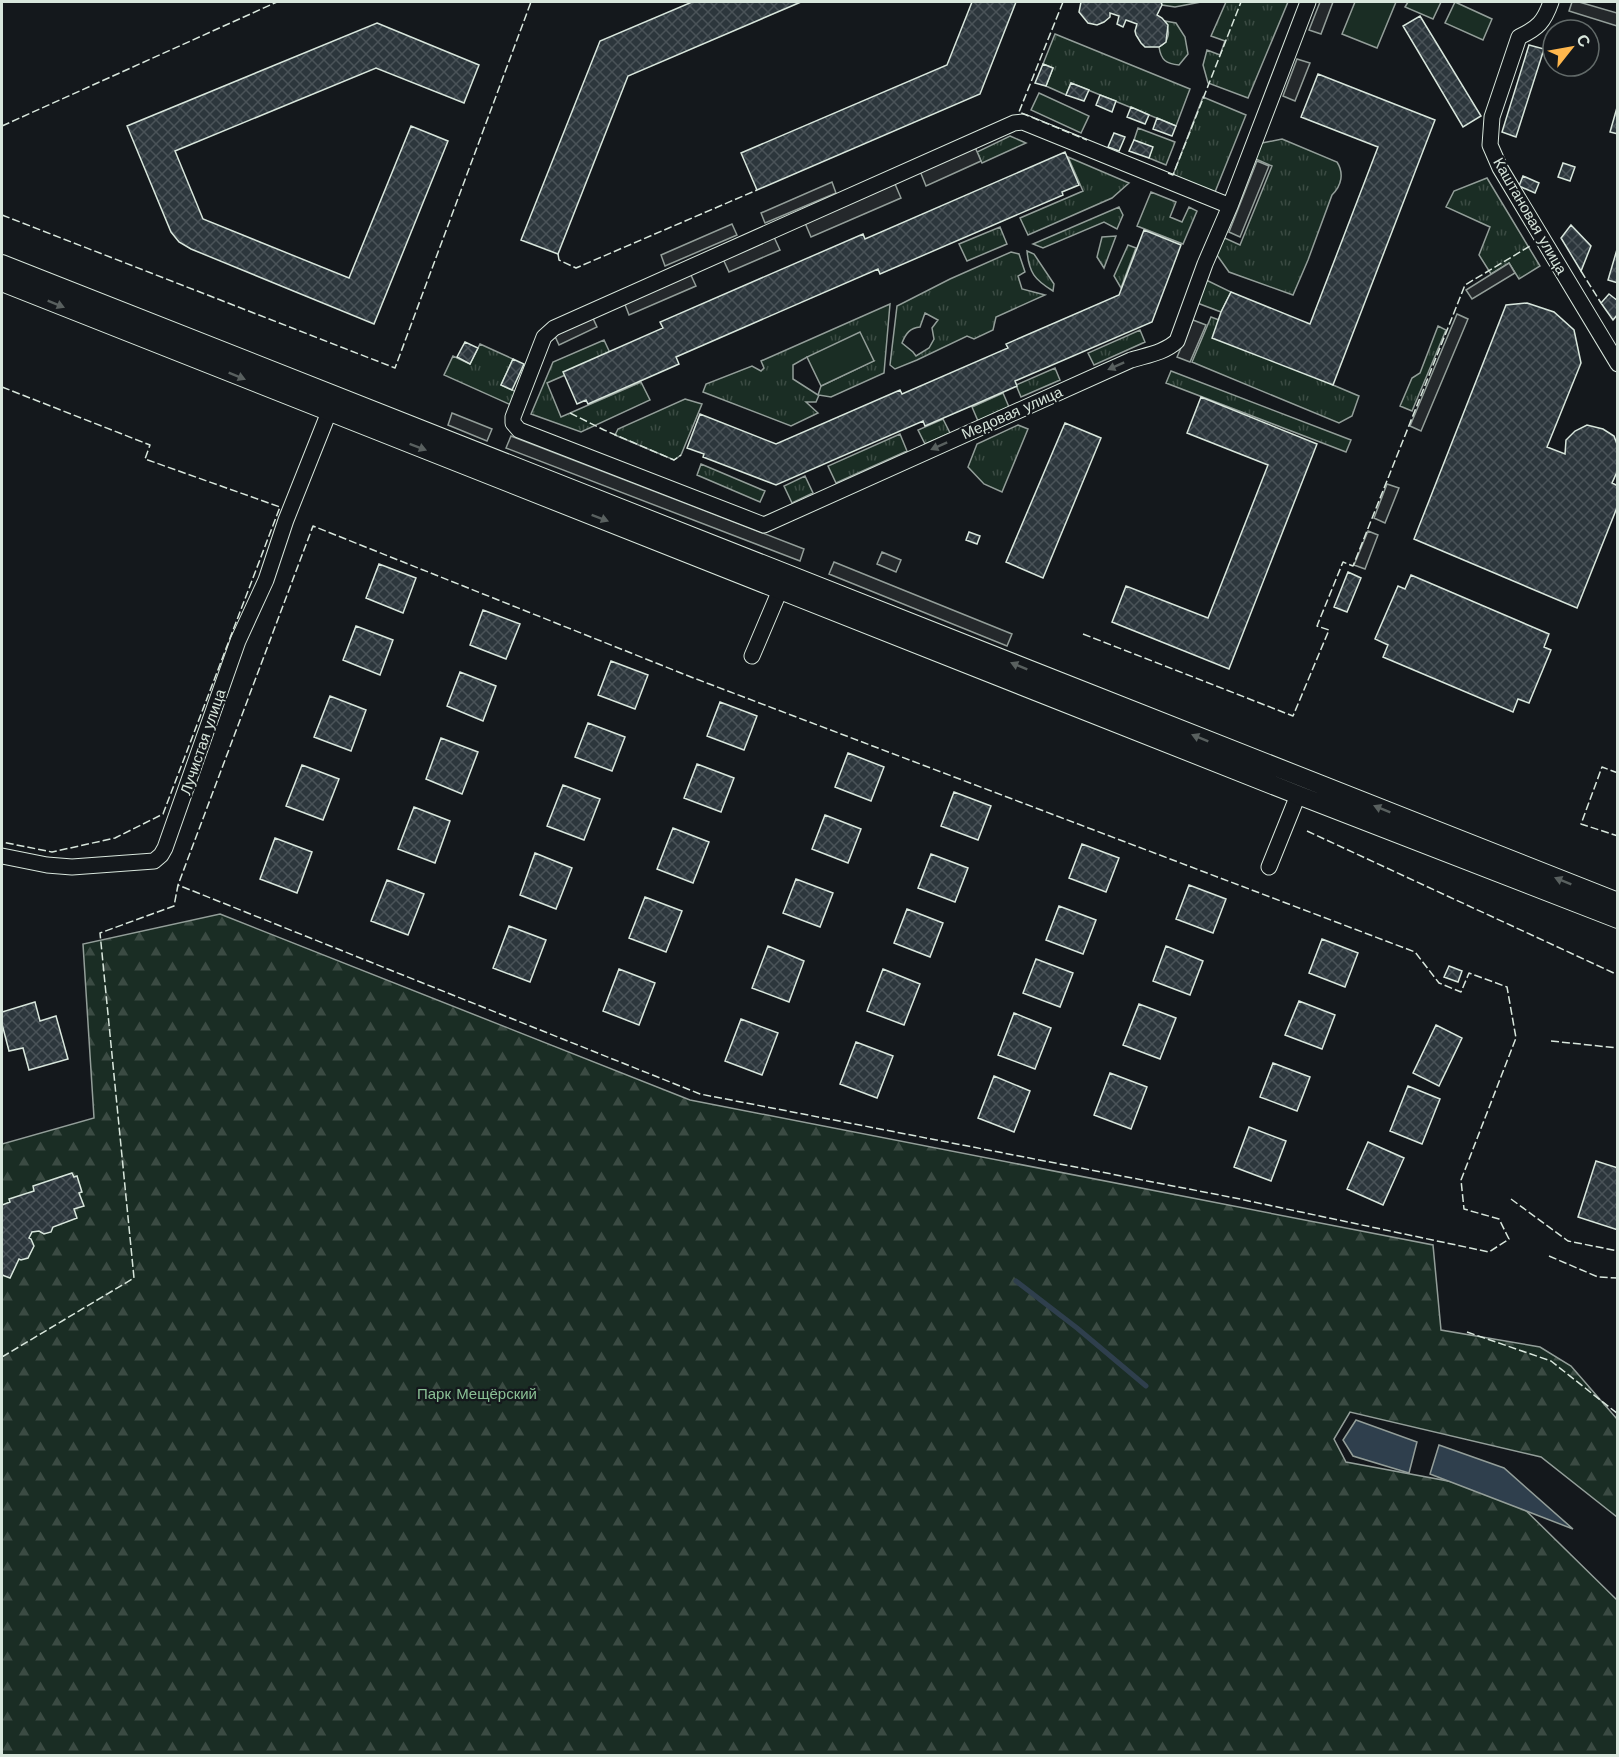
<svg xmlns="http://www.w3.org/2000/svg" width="1619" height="1757" font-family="'Work Sans',sans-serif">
<defs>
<pattern id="grass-tufts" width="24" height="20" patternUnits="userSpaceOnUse" patternTransform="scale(1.5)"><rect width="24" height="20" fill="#1a2d24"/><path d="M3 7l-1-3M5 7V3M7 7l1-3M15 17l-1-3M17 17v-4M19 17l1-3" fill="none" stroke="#3b4b43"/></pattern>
<pattern id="forest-firs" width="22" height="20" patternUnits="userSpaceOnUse" patternTransform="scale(1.5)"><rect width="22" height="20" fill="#1a2d24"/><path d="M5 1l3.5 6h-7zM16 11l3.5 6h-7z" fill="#3b4b43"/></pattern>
<pattern id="building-cross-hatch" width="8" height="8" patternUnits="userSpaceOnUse" patternTransform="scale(1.5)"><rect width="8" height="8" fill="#2c363c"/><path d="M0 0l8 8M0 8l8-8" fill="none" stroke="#4a5358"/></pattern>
</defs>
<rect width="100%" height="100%" fill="#14181c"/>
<!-- grass -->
<path fill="url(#grass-tufts)" stroke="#939e99" stroke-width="1.5" fill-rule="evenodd" d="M1161,2h40l-26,5 -13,-2z
M1226,2h62l-40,96 -40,-15 -5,-18 4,-15 13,5 5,-14 -14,-5z
M1165,21l11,2 9,14 3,17 -9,11c-13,-1 -18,-5 -20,-18 10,-5 12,-16 6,-26z
M1055,34l135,55 -14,37 -105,-43 -5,12 -20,-9 7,-18 -10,-4z
M1203,97l43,18 -31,77 -42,-17z
M1138,128l37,14 -9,23 -17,-7 3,-11 -18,-7z
M1010,136l16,7 -44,20 -5,-11z
M1282,139l55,23c7,11 5,23 -5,33l-24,65 -15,35 -64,-23 -17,-24 6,-13 22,10 32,-79 -23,-10 13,-13z
M1068,157l61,26 -17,15 -84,37 -8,-17 63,-27z
M1487,178l53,88 -21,13 -10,-16 -18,11 -12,-19 11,-28 -44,-20 8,-16z
M1151,192l25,10 -6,15 12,5 7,-15 8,4 -14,33 -46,-18z
M1119,207l4,8 -6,14 -13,-7 -61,26 -10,-4z
M1000,227l7,17 -40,17 -8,-17z
M1116,236l-12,32 -7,-11 5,-20z
M1128,245l8,3 -15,40 -7,-12z
M1027,251l7,3 20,30 -1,7c-18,-11 -24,-18 -26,-40z
M1011,252l8,2 6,18 -7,4 4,13 23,6 -49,22 -3,13 -19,9 -7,-3 -50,24 -22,9 -5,-4 7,-59 53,-27zM925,313l13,7 -6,8 2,11 -5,9 -13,8 -3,-4 -11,-9c4,-10 8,-15 18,-16z
M1200,277l31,15 -10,20 -29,-11z
M890,304l-6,69 -53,24 -12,-2 -3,7h-10l12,11 -27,13 -88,-34 3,-8 46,-18 9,5 3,-3 -3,-7zM807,357l66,4 -52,25 -3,9 -25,-16v-14z
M1211,317l8,3 114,65 26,11 -7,20 -13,7 -147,-61z
M1438,326l8,4 -34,81 -12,-5 12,-28 8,-5z
M1140,330l5,12 -51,23 -6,-12z
M604,340l7,15 -64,28 14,34 80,-35 9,18 -69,32 -50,-18 22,-52z
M480,344l33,15 -12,26 16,7 -6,13 -67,-30 9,-19 17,8z
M1055,368l5,12 -39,17 -5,-12z
M1171,371l180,69 -5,12 -180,-69z
M1003,393l6,14 -31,14 -6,-14z
M685,399l17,5 -21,51 -7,5 -59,-25 3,-6z
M943,419l7,14 -25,11 -7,-14z
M1018,425l10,4 -26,63 -18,-8 -16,-17 9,-23z
M900,434l7,17 -71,32 -8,-17z
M701,464l64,27 -5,11 -63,-27z
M805,476l8,17 -21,10 -8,-17z"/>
<!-- forest -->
<path fill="url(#forest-firs)" stroke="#939e99" stroke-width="1.5" d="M220,914l470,186 743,145 8,85 99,17 31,19 46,53v98l-76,-60 -191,-45 -16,27 12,23 161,30 110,108v155l-1615,1v-612l92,-26 -11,-174z"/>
<!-- pitch -->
<path fill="#1a2d24" stroke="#939e99" stroke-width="1.5" d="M1355,2h41l-19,46 -35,-14z
M1408,2h33l-8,17 -28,-12z
M1455,2l37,17 -9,21 -38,-17z
M1039,93l50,23 -8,17 -50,-23z
M860,332l14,29 -53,25 -14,-29z"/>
<!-- parking -->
<path fill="#24282b" stroke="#939e99" stroke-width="1.5" d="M1320,2h13l-12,32 -12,-4z
M1572,2h7l38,11v13l-48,-15z
M1297,59l13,4 -15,38 -12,-5z
M975,147l6,14 -55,25 -6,-15z
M1257,161l12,5 -29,71 -11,-5z
M832,182l4,11 -71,30 -4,-10z
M895,184l6,14 -90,39 -6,-14z
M732,224l5,11 -72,31 -4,-11z
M774,237l6,13 -51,22 -6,-13z
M1509,263l6,10 -43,26 -6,-9z
M690,273l6,13 -67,29 -5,-13z
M591,314l6,13 -38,18 -6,-13z
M1457,314l11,5 -47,112 -11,-5z
M1193,320l13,5 -16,37 -13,-5z
M452,413l40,16 -5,12 -39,-16z
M511,436l293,113 -4,12 -294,-113z
M1387,484l12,4 -14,35 -11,-5z
M1368,531l10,4 -13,34 -11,-4z
M882,552l19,8 -5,12 -19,-8z
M834,562l178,72 -5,12 -178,-72z"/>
<!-- water -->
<path fill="#2f3f4d" stroke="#939e99" stroke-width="1.5" d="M1356,1420l61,22 -8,31 -56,-17 -10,-16z
M1439,1445l65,23 69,61 -143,-55z"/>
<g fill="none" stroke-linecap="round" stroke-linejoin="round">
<!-- stream -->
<path stroke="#2f3f4d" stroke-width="5" d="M1016,1281l61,47 69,58"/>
</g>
<!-- building -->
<path fill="url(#building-cross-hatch)" stroke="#d8e6dc" stroke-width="1.5" d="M692,2h109l-173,74 -70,178 -37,-14 79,-199z
M972,2h44l-36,92 -223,96 -16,-37 206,-88z
M1081,2h80l1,3 -5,10 5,3 6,7 -2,17 -7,5h-14l-4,-4 -5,-8 -1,-4 2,-7 -11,-4 -3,7 -6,-3 2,-8 -9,-3v4l-6,5 -7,3 -9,-2 -9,-11z
M1420,16l61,100 -18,11 -60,-101z
M377,23l102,42 -15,38 -88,-35 -201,83 28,68 146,59 62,-152 37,15 -74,183 -183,-75 -12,-7 -8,-10 -44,-106z
M1529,45l15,4 -28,88 -14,-5z
M1043,64l10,4 -7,18 -11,-3z
M1555,66h13l-2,5 -11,-3z
M1318,74l117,46 -102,265 -121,-47 9,-26 10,-20 79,32 68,-177 -77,-30z
M1071,83l18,7 -5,11 -18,-6z
M1100,95l16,6 -4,11 -16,-7z
M1618,104v30l-8,-2z
M1131,107l18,8 -4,9 -18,-7z
M1157,118l19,8 -4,10 -19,-7z
M1114,133l11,4 -6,14 -11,-4z
M1134,140l19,7 -4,11 -20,-7z
M1065,152l14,33 -17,7 1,3 -183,79 -2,-5 -202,88 3,7 -91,40 -2,-4 -9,4 -14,-32 100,-44 -3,-6 203,-88 2,5z
M1563,163l12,4 -5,14 -12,-4z
M1523,176l16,7 -4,10 -16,-7z
M1571,225l20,21 -10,25 -20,-33z
M1144,230l37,15 -29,77 -137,59 2,5 -48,21 -44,19 -2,-5 -147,64 -73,-28 1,-3 -17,-6 13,-34 76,30 124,-54 2,4 106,-46 -2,-4 113,-49z
M1618,246v37l-10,-3z
M1609,294l9,7v13l-5,6 -12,-17z
M1527,303l27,9 20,18 7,33 -34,84 18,7 1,-14 9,-9 12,-6 16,4 11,7 4,11 -1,25 -5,11 6,3v19l-41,103 -163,-69 92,-234z
M465,342l13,6 -8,16 -13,-7z
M513,359l11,5 -12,26 -11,-5z
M1201,397l116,47 -88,225 -117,-47 14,-36 82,32 60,-153 -81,-32z
M1065,423l36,15 -58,140 -37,-16z
M969,532l11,4 -3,8 -11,-4z
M379,564l37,14 -13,35 -37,-15z
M1348,572l13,6 -14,34 -13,-5z
M1411,575l138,59 -5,13 7,3 -22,53 -11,-4 -5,13 -130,-55 5,-12 -13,-6 23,-53 7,3z
M483,610l37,14 -14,35 -36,-14z
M356,626l37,14 -13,35 -37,-15z
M611,661l37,14 -13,34 -37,-14z
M460,672l36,14 -13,35 -36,-15z
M330,696l36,14 -15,41 -37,-14z
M720,702l37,14 -13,34 -37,-14z
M588,723l37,14 -13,34 -37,-14z
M441,738l37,14 -16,42 -36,-15z
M848,753l36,14 -13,34 -36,-14z
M697,764l37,14 -13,34 -37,-14z
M302,765l37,14 -16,41 -37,-14z
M563,785l37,14 -16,41 -37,-14z
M954,792l37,14 -13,34 -37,-14z
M414,807l36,14 -15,42 -37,-14z
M825,815l36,14 -13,34 -36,-14z
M673,828l36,14 -16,41 -36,-14z
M275,838l37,14 -15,41 -37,-14z
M1082,844l37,14 -13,34 -37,-14z
M535,853l37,15 -16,41 -36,-14z
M931,854l37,14 -13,34 -37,-14z
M796,879l37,14 -13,34 -37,-14z
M387,880l37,14 -16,41 -37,-14z
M1189,885l37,14 -13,34 -37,-14z
M645,897l37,14 -16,41 -37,-14z
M1059,906l37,14 -13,34 -37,-14z
M907,909l36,14 -13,34 -36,-14z
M509,926l37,14 -16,42 -37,-14z
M1322,939l36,14 -13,34 -36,-14z
M768,946l36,15 -15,41 -37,-14z
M1166,946l37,15 -13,34 -37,-14z
M1036,959l37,14 -13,34 -37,-14z
M1449,966l13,5 -4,11 -14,-5z
M619,969l36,14 -16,42 -36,-14z
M883,969l37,15 -16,41 -37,-14z
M1299,1001l36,14 -13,34 -37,-14z
M35,1002l5,19 16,-5 12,43 -39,11 -6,-22 -14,3 -7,-27v-12z
M1139,1004l37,14 -16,41 -37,-14z
M1014,1013l37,15 -16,41 -37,-14z
M741,1019l37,14 -16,42 -37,-14z
M1436,1025l26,13 -23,48 -26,-13z
M856,1042l37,14 -16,42 -37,-14z
M1273,1063l37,14 -13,34 -37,-14z
M1110,1073l37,14 -16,42 -37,-14z
M994,1076l36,15 -16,41 -36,-14z
M1408,1086l32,13 -18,45 -32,-13z
M1249,1127l37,14 -15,40 -37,-14z
M1368,1142l36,16 -21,47 -36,-16z
M1596,1161l22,7v62l-40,-13z
M72,1173l2,4 3,-1 5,16 -3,1 5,13 -10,3 3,9 -24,9 -2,5 -7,2 -5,-3 -7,1 -3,6 2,1 3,7 -6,12 -7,2 -2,-1 -9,19 -8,-3v-70l8,-3 -1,-3 25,-8 -1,-5z"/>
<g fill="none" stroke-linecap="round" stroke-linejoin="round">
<!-- minor casing -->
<g stroke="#d8e6dc" stroke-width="17">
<path id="minor" d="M1551,2c-7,20 -13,26 -32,35l-27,80 -2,28 10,23 118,196
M1230,206l-207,-84 -9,1 -460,205 -10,9 -31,80v6l6,7 245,95 367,-165c16,-5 33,-7 46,-19l28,-77 25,-58 78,-204
M752,656l28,-66
M2,856l45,9 25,2 82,-6 7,-6 4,-7 73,-207 28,-61 20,-60 43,-108
M1269,867l29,-72"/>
</g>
<!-- tertiary casing -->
<g stroke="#d8e6dc" stroke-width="20">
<path id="tertiary" d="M2,264l1616,638
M2,282l1296,513 320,124"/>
</g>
<!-- minor -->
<use href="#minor" stroke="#14181c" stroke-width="15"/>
<!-- tertiary -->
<use href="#tertiary" stroke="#14181c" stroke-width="18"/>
<!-- fence -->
<path stroke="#d8e6dc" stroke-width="1.5" stroke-dasharray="8 3" stroke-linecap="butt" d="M1063,2l-44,110 68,28
M2,126l275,-124
M1168,173l5,2 68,-173
M2,215l393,153 136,-366
M558,254l1,6 17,8 181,-78
M1581,271l20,32
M2,387l148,58 -5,14 135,48 -117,307 -48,24 -63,14 -50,-10
M570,413l34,17 70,30 7,-5
M1083,634l210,82 36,-86 -12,-4 26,-64 10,4 112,-281 65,-39
M1618,773l-16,-6 -21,57 37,12
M1307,831l311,144
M1551,1041l67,7
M1511,1199l57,42 50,10
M1549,1256l49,21 20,1
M1467,1332l84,29 67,53
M2,1357l132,-79 -34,-345 74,-27 4,-21 135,-359 378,151 724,275 24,31 22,9 8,-19 38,14 9,51 -55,142 3,29 35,10 10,20 -20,13 -254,-54 -535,-104 -522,-209"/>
</g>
<!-- one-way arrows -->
<defs><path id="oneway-solid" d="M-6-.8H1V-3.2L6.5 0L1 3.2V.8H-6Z" transform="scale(1.5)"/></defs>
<g fill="#59605f">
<use href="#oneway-solid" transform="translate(56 304) rotate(22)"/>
<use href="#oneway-solid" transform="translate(1116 366) rotate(156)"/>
<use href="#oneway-solid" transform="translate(237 376) rotate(22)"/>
<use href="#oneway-solid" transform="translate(939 446) rotate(156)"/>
<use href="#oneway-solid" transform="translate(418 447) rotate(21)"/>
<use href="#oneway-solid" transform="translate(600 518) rotate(21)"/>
<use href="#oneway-solid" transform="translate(1019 666) rotate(-158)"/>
<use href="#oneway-solid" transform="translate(1200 738) rotate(-158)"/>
<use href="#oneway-solid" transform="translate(1382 809) rotate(-158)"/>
<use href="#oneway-solid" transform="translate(1563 881) rotate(-158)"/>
</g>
<g text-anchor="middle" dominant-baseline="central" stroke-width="4.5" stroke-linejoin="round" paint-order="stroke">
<!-- street labels -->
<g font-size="15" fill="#d8e6dc" stroke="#14181c">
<text transform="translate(1530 216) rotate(60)">Каштановая улица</text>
<text transform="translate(1012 413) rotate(-24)">Медовая улица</text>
<text transform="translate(203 742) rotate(-71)">Лучистая улица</text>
</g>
<!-- park labels -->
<g font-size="15" fill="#8ac095" stroke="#14181c">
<text x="477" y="1394">Парк Мещёрский</text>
</g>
</g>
<!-- border -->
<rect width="1619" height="1757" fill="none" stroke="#d8e6dc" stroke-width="6"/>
<!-- north arrow -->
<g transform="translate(1571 48) rotate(59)"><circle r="28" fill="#14181c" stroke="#626a69" stroke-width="1.5"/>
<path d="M0-4.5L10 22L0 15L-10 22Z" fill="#ffb74d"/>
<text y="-9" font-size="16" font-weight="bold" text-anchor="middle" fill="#d8e6dc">С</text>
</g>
</svg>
